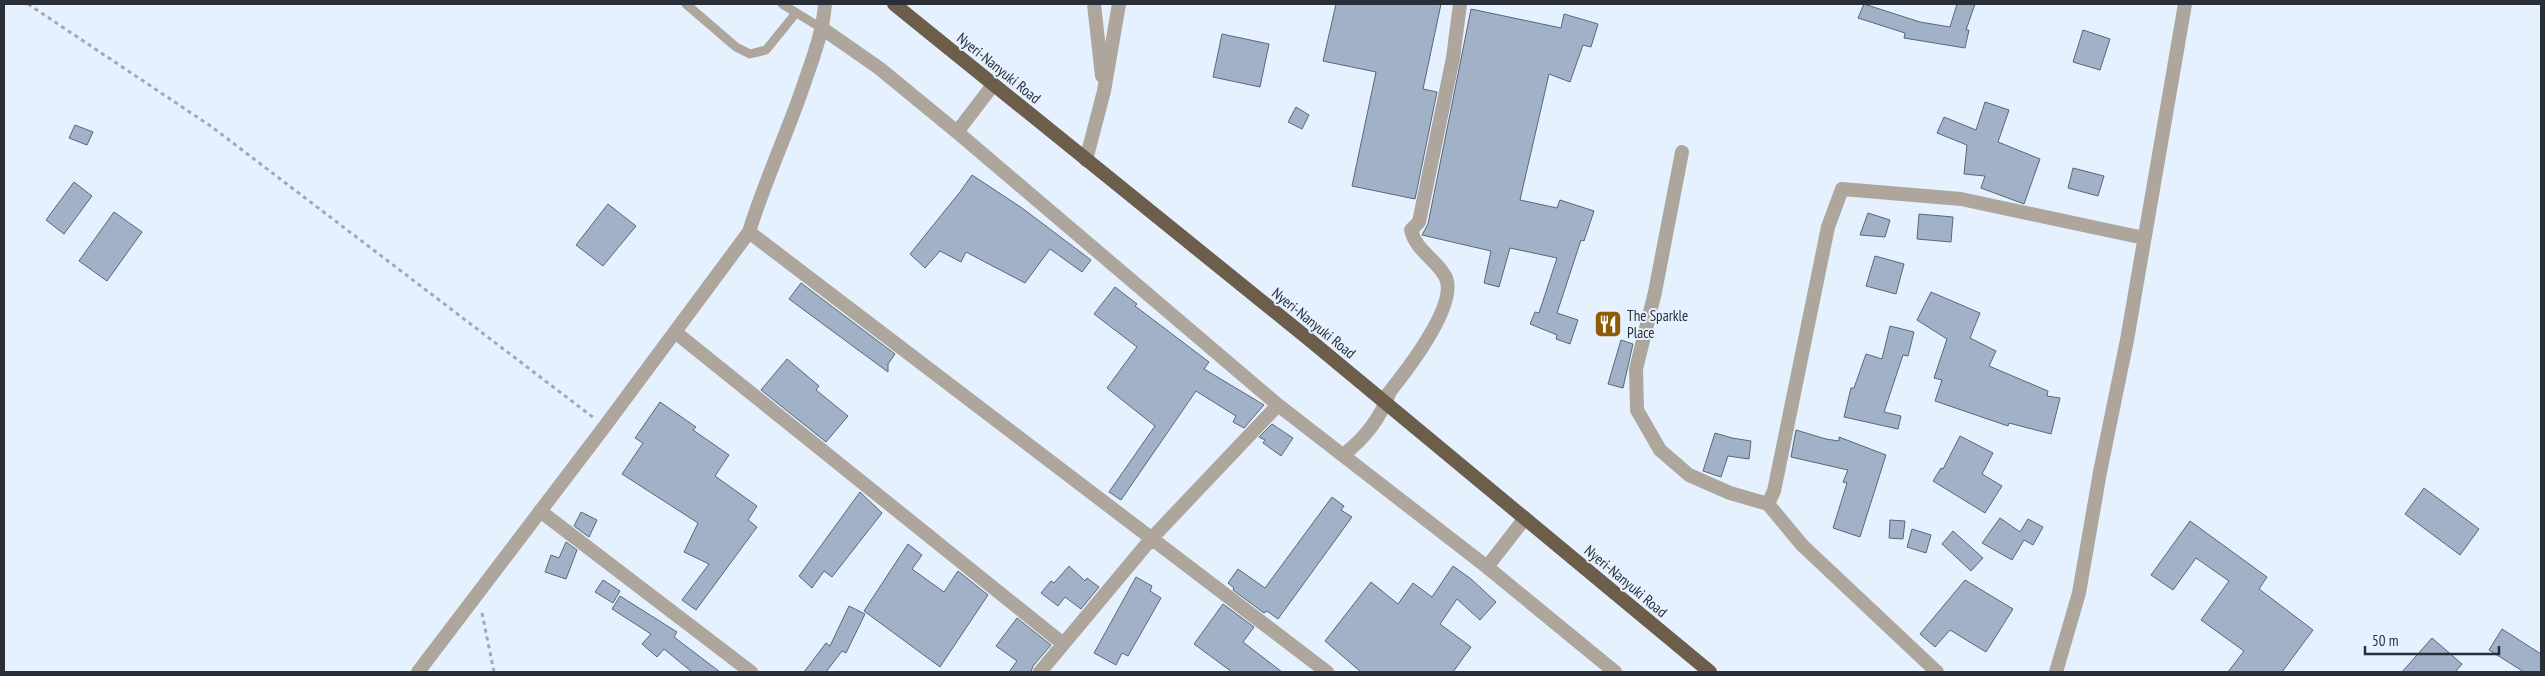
<svg xmlns="http://www.w3.org/2000/svg" width="2545" height="676" font-family="'PT Sans Narrow',sans-serif">
<rect width="100%" height="100%" fill="#e6f1ff"/>
<!-- building -->
<path fill="#a1b1c7" stroke="#58677b" d="M1336,4h105l-18,85 14,3 -22,107 -63,-13 24,-114 -53,-11z
M1864,4l56,18 30,5 7,-23h18l-9,26h3l-4,18 -61,-10 1,-5 -47,-15z
M1471,9l90,19 3,-14 34,10 -7,23 -8,-2 -13,37 -21,-8 -29,126 37,8 3,-8 34,11 -10,30 -3,-1 -24,73 21,7 -8,24 -14,-5 1,-4 -27,-11 5,-12 4,1 18,-55 -47,-10 -11,39 -15,-4 7,-32 -69,-16 6,-11z
M2083,30l27,9 -10,31 -27,-8z
M1222,34l47,10 -9,43 -47,-10z
M1985,102l24,8 -11,32 42,17 -16,45 -43,-16 4,-12 -21,-2 3,-29 -30,-12 7,-16 32,13z
M1296,107l13,8 -7,14 -14,-7z
M75,125l18,7 -6,13 -18,-7z
M2073,168l31,8 -6,20 -30,-8z
M972,175l50,33 69,52 -9,12 -32,-23 -25,34 -59,-31 -5,10 -21,-11 -15,17 -15,-14 50,-62z
M74,182l18,14 -28,38 -18,-14z
M608,204l28,22 -33,40 -27,-21z
M114,212l28,20 -35,49 -28,-20z
M1868,213l22,7 -5,17 -25,-2z
M1919,214l34,3 -2,25 -34,-3z
M1875,256l29,8 -8,30 -30,-8z
M801,283l94,71 -7,10v8l-99,-73z
M1115,287l22,17 -2,2 74,56 -5,7 60,36 -20,23 -11,-6 3,-6 -40,-25 -75,109 -12,-8 46,-66 -48,-38 30,-41 -43,-33z
M1931,292l49,21 -10,25 26,13 -7,15 59,25 -1,5 13,2 -9,36 -42,-11 -1,3 -73,-25 7,-21 -8,-2 13,-39 -30,-19z
M1890,326l24,6 -6,24 -5,-1 -19,57 17,4 -3,13 -54,-12 7,-29h3l12,-34 16,5z
M1621,340l12,4 -10,44 -15,-4z
M787,359l32,27 -3,4 32,26 -22,26 -65,-52z
M660,402l36,25 -3,3 36,25 -14,21 42,30 -9,14 9,7 -61,83 -14,-10 27,-36 -25,-12 14,-29 -76,-49 21,-31 -8,-5z
M1272,424l21,14 -12,18 -18,-13 2,-3 -6,-3z
M1796,430l30,9 13,2v-4l47,18 -26,82 -27,-9 14,-45 -4,-1 5,-12 -57,-13z
M1715,433l17,5 19,3 -2,18 -21,-3 -7,21 -18,-6z
M1960,436l33,17 -11,21 20,12 -17,27 -52,-32 8,-13 2,1z
M2424,488l55,41 -19,26 -55,-41z
M860,492l22,21 -50,64 -8,-6 -12,17 -13,-12z
M1332,497l12,9 -3,4 11,7 -74,102 -11,-8 -3,2 -31,-23 1,-2 -6,-5 10,-14 27,19z
M581,512l16,8 -8,17 -15,-11z
M2000,518l20,14 8,-13 15,8 -10,18 -9,-5 -12,20 -30,-17z
M1890,520l15,1 -2,18 -14,-1z
M2190,521l77,56 -8,12 54,41 -31,42h-54l16,-21 -43,-31 28,-39 -33,-23 -23,32 -22,-15z
M1912,529l19,6 -5,18 -19,-6z
M1953,531l30,27 -12,13 -29,-27z
M566,542l11,8 -11,29 -21,-7 6,-17 8,3z
M908,544l14,11 -10,14 32,23 14,-21 30,24 -48,72 -76,-56z
M1069,566l16,15 2,-3 12,9 -18,22 -16,-12 -7,9 -17,-13 10,-12 3,2z
M1453,566l18,13 25,23 -16,18 -23,-21 -17,25 31,23 -18,25h-92l-36,-31 46,-59 27,22 15,-21 19,14z
M1136,577l16,9 -2,5 11,7 -33,58 -6,-3 -6,12 -22,-12z
M603,580l17,11 -7,12 -18,-11z
M1965,580l48,29 -27,43 -36,-22 -15,17 -15,-13z
M620,596l57,36 -3,5 46,35h-28l-28,-23 -7,8 -15,-13 9,-10 -39,-25z
M1223,604l31,23 -11,15 39,30h-50l-38,-28z
M849,606l16,8 -19,39 -4,-2 -16,21h-22l22,-29 4,3z
M1017,618l34,27 -18,21 -2,6h-22l8,-11 -21,-15z
M2502,629l39,25v18h-17l-35,-22z
M2432,638l30,26 -7,8h-53z"/>
<g fill="none" stroke-linecap="round" stroke-linejoin="round">
<!-- path -->
<path stroke="#9fa9b5" stroke-width="3" stroke-dasharray="4 4" stroke-linecap="butt" d="M28,4l184,123 382,291
M482,613l12,59"/>
<!-- service -->
<path stroke="#aea69c" stroke-width="9" d="M686,4l50,43 14,7 16,-4 30,-37
M782,4l41,25"/>
<!-- minor -->
<path stroke="#aea69c" stroke-width="14" d="M1094,4l8,72
M823,29l56,39 78,64 321,273 209,162 128,105
M957,132l36,-47
M1682,152l-27,140 -19,77 1,41 23,40 29,25 41,18 38,11 34,41 135,127
M1086,160l18,-69 15,-87
M749,232l578,440
M675,332l387,311
M1383,400c18,-22 78,-96 62,-124 -10,-18 -29,-25 -34,-46l8,-8 34,-164 7,-54
M1343,455c21,-16 37,-36 46,-61
M1768,504l6,-13 54,-264 14,-38 119,10 183,39
M540,511l211,161
M1487,567l38,-49
M418,672l187,-246 144,-194c16,-52 39,-100 56,-151 9,-26 18,-50 20,-77
M1040,672l111,-133 127,-134
M2056,672l23,-79 21,-121 27,-132 58,-336"/>
<!-- trunk -->
<path stroke="#6d5e4c" stroke-width="14" d="M894,4l417,337 399,331"/>
</g>
<!-- icons -->
<defs>
<g id="restaurant-square" transform="scale(1.4375)"><rect x="-9" y="-9" width="18" height="18" rx="4" fill="#8d5c06" stroke="#e6f1ff"/><path d="M-5-6h1v4h1v-4h1v4h1v-4h1v5L-1.5 .5V6h-2V.5L-5-1ZM5-6V6H3V1.5H1.5Q1.5-4 5-6Z" fill="#fff"/></g>
</defs>
<g fill-rule="evenodd">
<use href="#restaurant-square" x="1608" y="324"/>
</g>
<g text-anchor="middle" dominant-baseline="central" stroke-width="4" stroke-linejoin="round" paint-order="stroke">
<!-- street labels -->
<g font-size="15" fill="#292f38" stroke="#e6f1ff">
<text transform="translate(999 68) rotate(39)">Nyeri-Nanyuki Road</text>
<text transform="translate(1314 323) rotate(39)">Nyeri-Nanyuki Road</text>
<text transform="translate(1626 581) rotate(40)">Nyeri-Nanyuki Road</text>
</g>
<!-- poi labels -->
<g font-size="15" fill="#292f38" stroke="#e6f1ff" text-anchor="start">
<text x="1627" y="315">The Sparkle<tspan x="1627" dy="17">Place</tspan></text>
</g>
</g>
<!-- border -->
<rect width="2545" height="676" fill="none" stroke="#292f38" stroke-width="10"/>
<!-- scale -->
<path d="M2365 646v8h134v-8" fill="none" stroke="#292f38" stroke-width="2.5"/>
<text x="2372" y="646" font-size="15" fill="#292f38" stroke="#e6f1ff" stroke-width="4" paint-order="stroke">50 m</text>
</svg>
